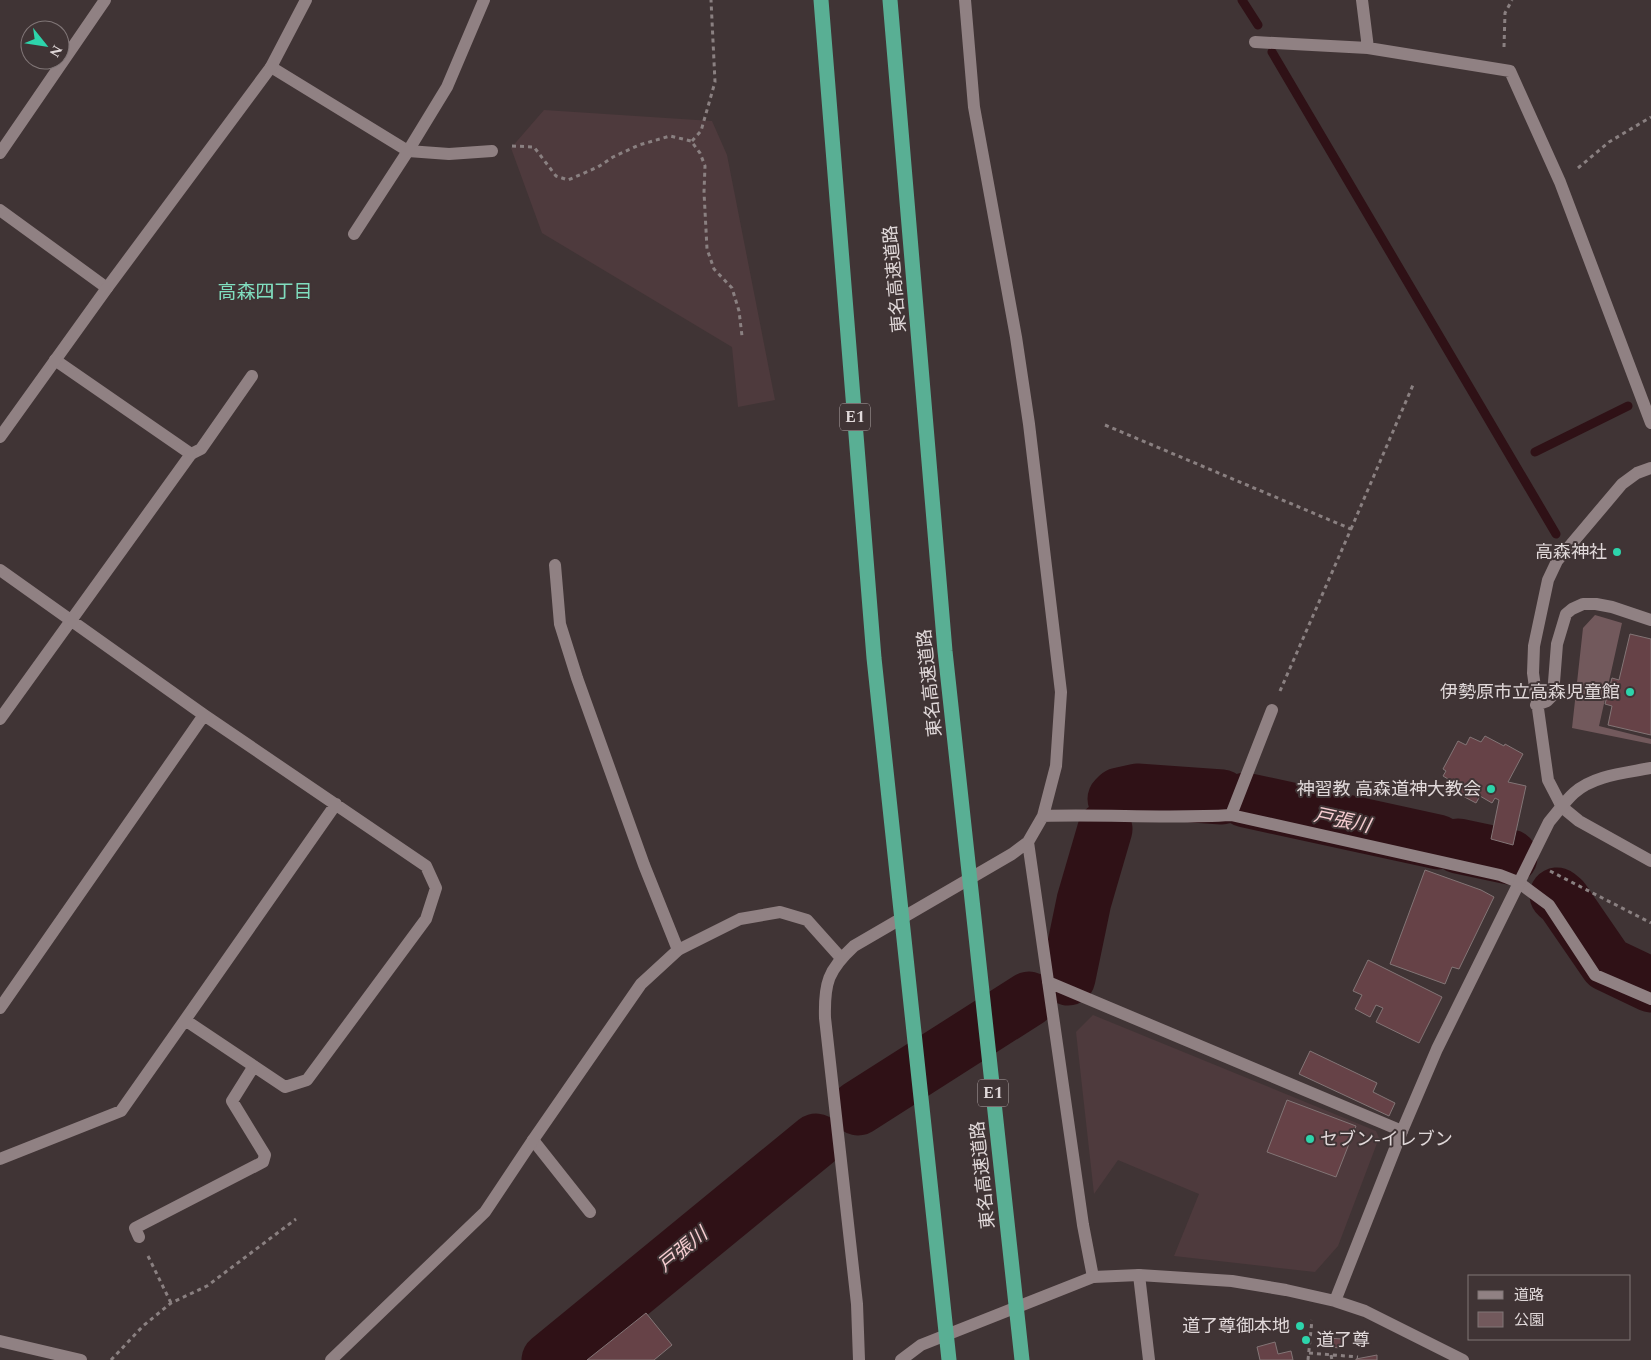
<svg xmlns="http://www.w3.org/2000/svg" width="1651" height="1360" font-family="Spectral,'Noto Sans JP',serif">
<rect width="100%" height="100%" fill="#403435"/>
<!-- built -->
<path fill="#4e3a3d" d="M544,110l168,11 15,34 48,245 -37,7 -6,-60 -190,-114 -31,-85z
M1093,1015l283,116 3,7 -41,108 -23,26 -141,-16 25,-62 -81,-34 -24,34 -18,-162z"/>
<!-- green -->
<path fill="#72595c" d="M1595,615l27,8 -23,103 52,13v5l-79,-16 11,-100z"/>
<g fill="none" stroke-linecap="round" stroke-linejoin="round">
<!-- stream -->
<path stroke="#2f1116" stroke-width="9" d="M1242,0l16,25
M1272,52l284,482
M1535,452l93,-46"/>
<!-- river -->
<path stroke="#2f1116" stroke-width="55" d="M1115,799l4,-4 18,-4 85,6
M1245,800l193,42
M1458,846l52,11
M1557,895l6,5 44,64 44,21
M1068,978l16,-77 21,-72
M858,1108l171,-109
M549,1360l267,-219"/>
</g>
<!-- building -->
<path fill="#664247" stroke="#837576" d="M1630,634l21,5v96l-43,-10 4,-19 -7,-2 7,-26 7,2z
M1485,736l19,10 1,-2 18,10 -15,28 18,4 -13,59 -22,-6 8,-39 -4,-2 -3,5 -12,-7 -4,7 -21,-11 3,-7 -15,-9 3,-5 -3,-2 15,-28 8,4 4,-8 11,5z
M1425,870l56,20 13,7 -35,72 -7,-2 -7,17 -55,-20z
M1368,960l74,37 -23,46 -43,-21 7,-14 -7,-3 -6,12 -15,-8 7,-14 -9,-4z
M1310,1051l67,32 -4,9 22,11 -6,13 -90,-42z
M1287,1100l69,26 -20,51 -69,-25z
M646,1313l26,32 -18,15h-67z
M1327,1338l16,1v9l-17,-1z
M1275,1342l3,12 13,-3 2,9h-33l-3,-13z
M1377,1355v5h-21v-1z"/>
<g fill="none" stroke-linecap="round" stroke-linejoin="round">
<!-- path -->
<path stroke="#8a8081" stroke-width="3" stroke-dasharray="4 4" stroke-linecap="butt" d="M1504,47l1,-34 7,-13
M692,141l9,-10 14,-49 -4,-82
M512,146l22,1 22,29 12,4 30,-13 15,-10 26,-12 31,-9 21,5 9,12 5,13 -1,26 3,57 7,20 18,19 7,23 3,25
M1578,168l31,-26 42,-25
M1105,425l246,104 -71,162
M1351,529l62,-144
M1550,871l101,52
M148,1256l23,47
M1309,1353l49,4
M1331,1355l1,5
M111,1360l32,-34 28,-23 36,-17 89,-67
M1308,1360l4,-40"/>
<!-- service -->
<path stroke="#908183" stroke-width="12" d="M408,151l41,3 43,-3
M191,454l10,-5 51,-73
M555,565l5,59 17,54 67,187 34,85
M533,1140l57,72"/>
<!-- minor -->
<path stroke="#908183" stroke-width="12" d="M1362,0l6,48
M1255,42l113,6 142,23 50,111 91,241
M271,67l137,84 39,-64 37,-87
M0,153l105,-153
M0,210l107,78
M354,234l54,-83
M1651,468l-14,5 -15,11 -65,77 -9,19 -14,66 -1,27 15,107 14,27 17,14 72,40
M0,570l204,145 222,151 10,22 -10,31 -119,161 -22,7 -100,-67 -64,91 -121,48
M1536,705l11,-4 6,-6 4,-51 9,-30 6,-5 11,-5h13l16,3 39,13
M0,719l191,-265 -136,-94
M1231,815l41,-105
M1043,816c62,-2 125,3 188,-1l269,60 18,7 31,23 46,70 56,24
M1028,842l55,383 10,52
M1048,982l354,149
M0,1008l204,-293
M185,1020l151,-216
M139,1237l-4,-9 128,-66 2,-7 -33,-54 22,-35
M1139,1275l10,85
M331,1360l154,-148 48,-72 108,-156 37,-34 62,-31 40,-7 27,8 34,38
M859,1360l-2,-56 -32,-286c-1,-35 3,-48 29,-72l158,-92 16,-12 15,-26 13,-50 5,-74 -32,-268 -13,-87 -42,-230 -9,-107"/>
<!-- tertiary -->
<path stroke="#908183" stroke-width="12" d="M0,437l107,-149 164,-221 35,-67
M1335,1301l67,-170 35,-82 112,-227c8,-9 16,-21 25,-29 20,-18 52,-20 77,-25
M0,1341l81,19
M901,1360l20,-15 172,-68 46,-2 93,6 54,9 49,11 30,10 98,49"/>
<!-- motorway -->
<path stroke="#59af94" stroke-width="15" d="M821,0l53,658 75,702
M890,0l55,651 77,709"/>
</g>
<!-- markers -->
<g fill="#2dd4ab" stroke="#403435" stroke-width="2">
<circle cx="1617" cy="552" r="5"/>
<circle cx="1630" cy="692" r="5"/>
<circle cx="1491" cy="789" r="5"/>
<circle cx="1310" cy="1139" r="5"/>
<circle cx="1300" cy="1326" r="5"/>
<circle cx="1306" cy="1340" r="5"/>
</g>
<g text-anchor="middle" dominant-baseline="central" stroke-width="4" stroke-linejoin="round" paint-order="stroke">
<!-- shield labels -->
<g fill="#403435" stroke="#b0a7a8" stroke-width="1">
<rect x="840" y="403.5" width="30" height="27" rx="4"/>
<rect x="978" y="1079.5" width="30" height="27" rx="4"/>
</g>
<g font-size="16" font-weight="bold" fill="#e0d8d9">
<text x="855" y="417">E1</text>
<text x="993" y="1093">E1</text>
</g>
<!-- street labels -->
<g font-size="18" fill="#e0d8d9" stroke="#403435">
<text transform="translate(895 279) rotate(-95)">東名高速道路</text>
<text transform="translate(930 683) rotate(-96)">東名高速道路</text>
<text transform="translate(983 1175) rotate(-96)">東名高速道路</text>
</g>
<!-- poi labels -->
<g font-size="18" fill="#e0d8d9" stroke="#403435" text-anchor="end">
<text x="1607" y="552">高森神社</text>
<text x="1620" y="692">伊勢原市立高森児童館</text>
<text x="1481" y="789">神習教 高森道神大教会</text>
<text x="1320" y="1139" text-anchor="start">セブン-イレブン</text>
<text x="1290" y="1326">道了尊御本地</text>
<text x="1316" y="1340" text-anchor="start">道了尊</text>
</g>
<!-- neighbourhood labels -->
<g font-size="19" fill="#80debf" stroke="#403435">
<text x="265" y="292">高森四丁目</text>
</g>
<!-- water labels -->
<g font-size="19" font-style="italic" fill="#f7cdd1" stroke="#403435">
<text transform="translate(1342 821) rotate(12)">戸張川</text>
<text transform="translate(683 1250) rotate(-39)">戸張川</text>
</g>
</g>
<!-- legend -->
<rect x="1468" y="1275" width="162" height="65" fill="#403435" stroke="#807677"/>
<rect x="1478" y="1291" width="25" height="8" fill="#908183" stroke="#807677"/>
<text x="1514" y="1300" font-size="15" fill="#e0d8d9">道路</text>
<rect x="1478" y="1312" width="25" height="15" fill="#72595c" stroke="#807677"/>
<text x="1514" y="1325" font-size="15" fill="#e0d8d9">公園</text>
<!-- north arrow -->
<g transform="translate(45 45) rotate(120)"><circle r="24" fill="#403435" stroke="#807677"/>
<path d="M0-4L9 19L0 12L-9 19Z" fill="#2dd4ab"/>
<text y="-8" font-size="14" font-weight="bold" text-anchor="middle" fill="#e0d8d9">N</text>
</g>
</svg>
